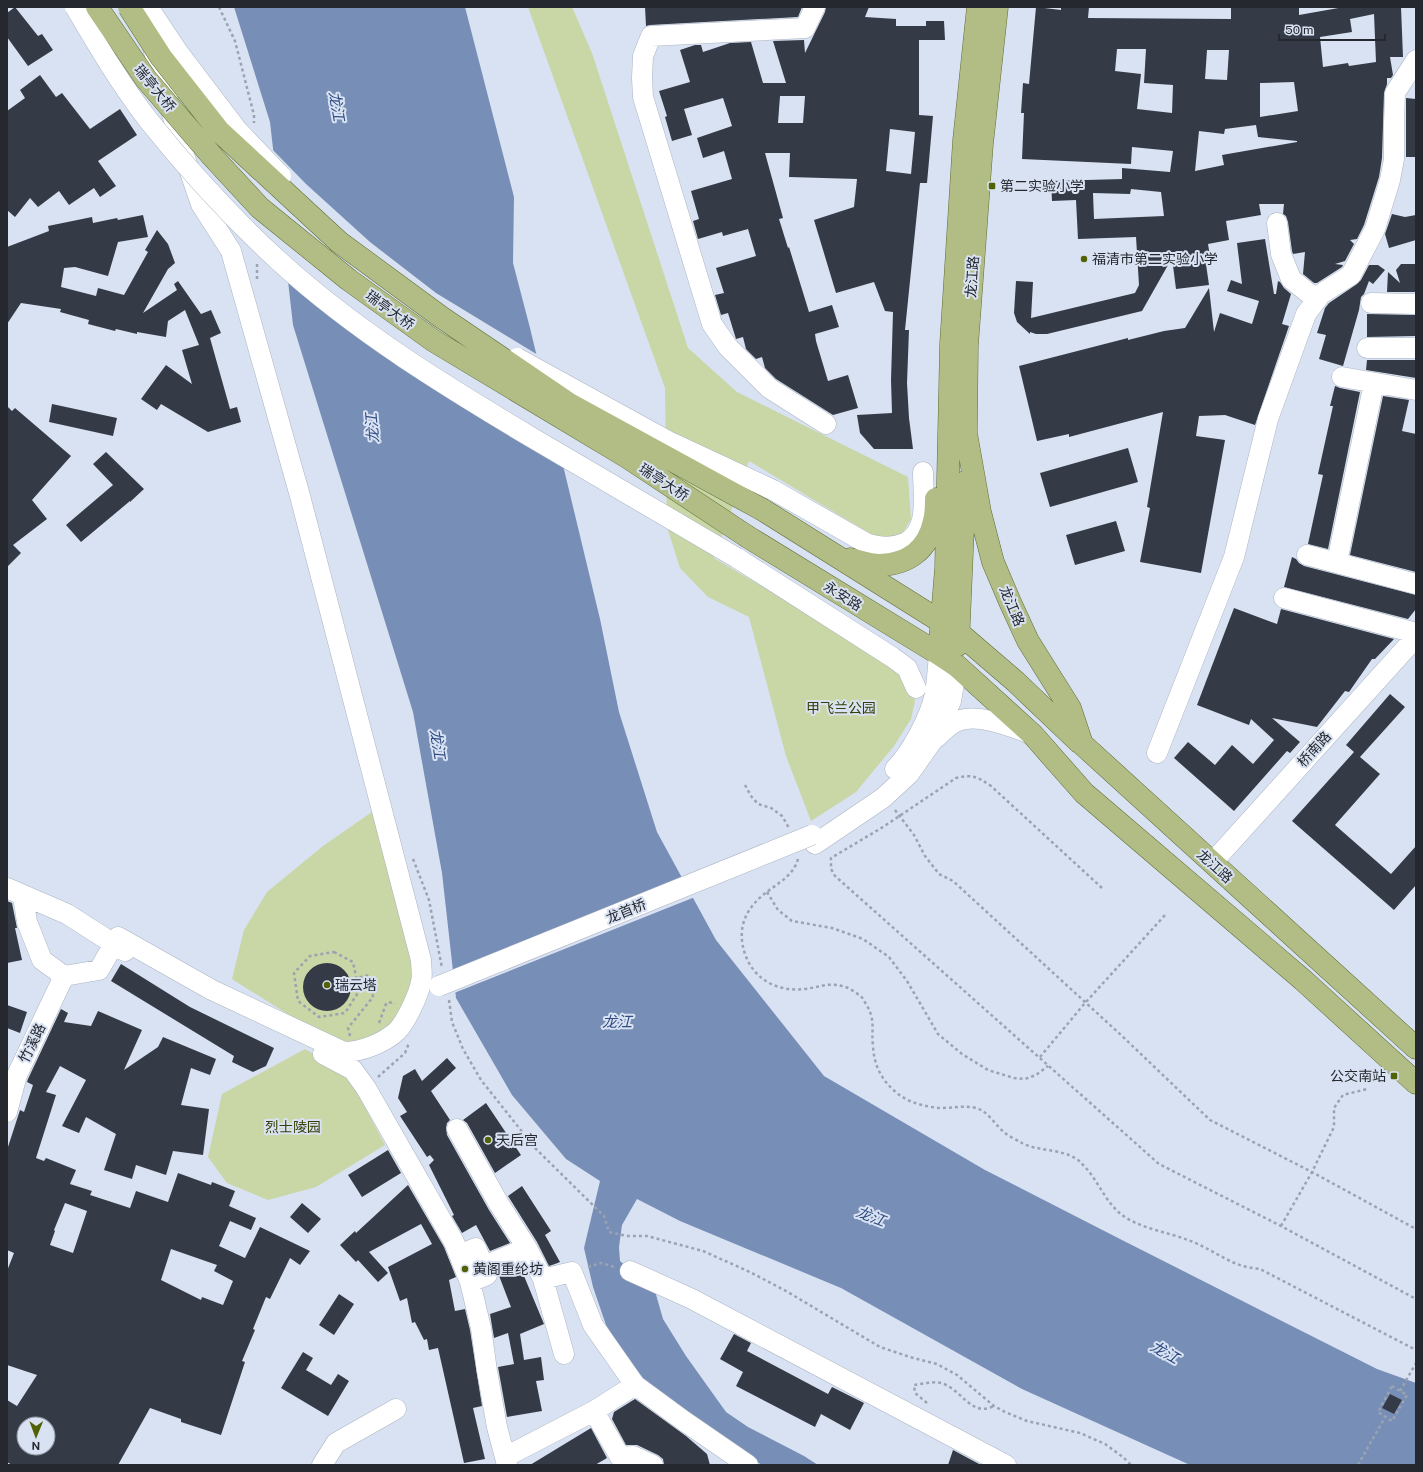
<svg xmlns="http://www.w3.org/2000/svg" width="1423" height="1472" font-family="'Public Sans','Noto Sans SC',sans-serif">
<rect width="100%" height="100%" fill="#d9e2f2"/>
<!-- green -->
<path fill="#c9d6a5" d="M528,7h44l20,46 96,295 49,44 171,85 3,42 -11,19 -16,4 -135,-81 -35,97 175,103 23,27 3,13 -4,18 -17,27 -38,46 -45,29 -25,-65 -37,-139 -41,-20 -28,-29 -13,-41 -2,-139z
M372,812l41,145 1,34 -20,38 -51,20 -111,-70 12,-49 23,-38 56,-46z
M305,1049l42,24 38,72 -69,42 -48,13 -41,-17 -19,-26 14,-63z"/>
<!-- water -->
<path fill="#778eb7" d="M234,7h231l49,190 -1,66 17,65 70,291 19,93 38,120 59,108 108,136 161,94 135,69 257,130 39,14v82h-226l-168,-76 -181,-101 -161,-67 -43,-22 -15,26 -3,22 1,14 35,30 8,28 23,37 40,56 22,15 56,29 14,9h-56l-18,-11 -91,-65 -24,-27 -23,-37 -13,-38 -9,-39 16,-67 -34,-22 -54,-64 -56,-97 -14,-125 -29,-161 -120,-387 -23,-203z"/>
<!-- pier -->
<path fill="#d9e2f2" d="M271,148l35,36 64,58 66,51 102,62 28,114 -81,-48 -86,-54 -63,-47 -50,-46z
M686,880l9,17 -241,96 -3,-19z"/>
<!-- building -->
<path fill="#343b47" fill-rule="evenodd" d="M15,7l23,29 4,-2 11,16 -25,16 -21,-29v-24z
M645,7h157l-4,10 -148,8 -4,1z
M826,7h43l-4,10 31,2v7h30v-5h18l1,19h-26v75l14,1 -6,67h-7l-15,147h4l-2,53 2,35 4,31h-39l-14,-16 -3,-18 35,-2 -1,-33 2,-68 -8,-1 -11,-29 -38,11 -22,-73 40,-13 3,-28 -68,-2 1,-24h-25l18,65 -4,1 9,29 1,-1 20,65 23,-7 7,22 -24,7 1,7 12,40 20,-6 10,33 -25,7 -57,-36 -11,-11 -3,-11 -6,2 -10,-10 -3,-12 -7,2 -8,-26 -7,2 -6,-20 9,-2 -8,-25 40,-12 -8,-27 -25,7 -1,-4 -24,7 -5,-18 6,-2 -8,-28 41,-12 -8,-28 -21,7 -6,-20 35,-12 -9,-28 -39,11 8,26 -20,6 -7,-24 2,-1 -8,-25 31,-9 -10,-32 15,-5h6l2,7 27,-9 21,-1 12,41h23l-13,-42 31,-1 1,13 20,-41zM780,96h25l-2,27h-25zM890,129l25,3 -4,42 -25,-3z
M1036,7l25,3v-3h28l-1,11 143,1v-12h68v8l45,-8h57l2,50h-13l3,18 -2,3h-4v6l-3,9 -2,65 -3,19 -15,48 -7,14 -7,1 4,4 -9,17 -10,3 8,1 -1,2 -25,16h-3l-11,-9 2,-22 -12,2 -1,-3 -4,-29 -2,-6 -3,-2 1,-10h-25l2,11 -35,6 3,19 -21,4 2,12 -5,1 4,28 -33,4 -4,-31 -30,53 -95,23h-11l-6,-2v2l-13,-12 -3,-9 2,-32 17,1 -2,36 104,-25 4,-8 -3,-48 -58,2 -2,-39 -24,1 -1,-20 71,-2v-11l48,4 3,-21 -41,-4 -1,17 -109,-5 2,-46h-3l2,-30 6,1zM1374,14l2,48 -27,4 -1,-3 -25,4 -3,-30 32,-5 -2,-13zM1117,49h29l-2,34 29,2 -1,28 -35,-4 4,-35 -26,-3zM1207,50h22l-2,30 -22,-1zM1294,82l4,29 -38,6v-34zM1256,125l2,12 39,4v1l-75,13 2,10 -29,6 4,-40 25,3 1,-5zM1131,189l30,3 3,24 -70,3 -1,-26 37,1z
M40,75l16,22 6,-4 28,36 30,-20 17,26 -39,26 18,25 -16,11 -6,-9 -25,17 -10,-14 -21,16 -8,-9 -15,19 -8,-7v-99l18,-13 -5,-8z
M1406,98l10,1v58h-10z
M1392,214l13,3 11,-2v25l-27,8 -4,-14z
M143,215l5,22 -30,5 -10,34 -33,-9 -11,1 -3,19 35,9 2,-8 26,7 24,-43 -3,-2 12,-20 11,14 7,19 -7,6 -25,44 34,-23 -3,-6 4,-3 23,33 10,-4 10,23 -11,5 20,71 7,-2 4,15 -33,10 -47,-28 -4,6 -16,-11 25,-34 26,19 -10,-34 17,-5 -14,-35 -17,11 -2,16 -29,-5v2l-21,-5 -1,2 -27,-7 1,-4 -29,-8 1,-3 -40,-6 -14,21v-77l42,-16 -1,-5 44,-9 1,6 24,-5 1,2z
M1265,239l9,55h2l2,-13 2,1 4,6 7,6 -9,30 7,2 -34,99 -30,-10 -26,1 -3,20 29,4 -24,133 -61,-11 10,-54 -3,-1 16,-95 -94,25v-3l-32,7 -18,-75 109,-28v2l36,-9 21,-3 24,-40 5,44 6,-19 32,11 7,-23 -32,-10 4,-11 11,4 -5,-41z
M1401,264h15v28h-29l1,-20 12,11 -4,-13z
M1369,265h9l7,5 -12,14 -4,-3 -5,13 -3,3 -2,13 -16,56 -24,-7 7,-24 -9,-2 8,-25 4,-5 28,-19 4,-4z
M1367,314l49,1v21l-49,1z
M1367,360h49v18l-50,-8z
M1335,386l5,2 20,4 -32,157 -20,-5 15,-69 -5,-1 15,-68h-3z
M1383,396l26,4 -7,31 14,3v138l-66,-17z
M52,404l65,14 -4,18 -64,-14z
M7,406l5,5 3,-3 56,48 -39,44 15,19 -34,26 8,8 -14,14z
M1128,448l10,34 -88,25 -10,-34z
M106,452l38,37 -14,13v-1l-49,41 -15,-17 47,-40 -20,-21z
M1116,521l9,30 -50,14 -9,-30z
M1292,557l4,2 3,4 5,3 112,29v14l-8,10 -124,-32z
M1234,608l43,16 4,-15 113,30 -19,20h-3l-23,33 -4,-1 -28,36 -45,-9 28,24 -10,11 -3,-2 -53,60 -60,-53 14,-16 27,23 17,-20 21,19 21,-24 -23,-21 -2,6 -52,-20z
M1390,694l15,13 -45,50 20,17 -45,51 56,49 25,-28v39l-22,25 -102,-89 62,-69 -8,-7z
M7,901l5,2 5,25h-2l7,32 -15,3z
M303 987a24 24 0 1 1 48 0a24 24 0 1 1-48 0Z
M121,964l69,43 84,41 -8,18 -13,6 -21,-10 2,-6 -123,-75z
M7,1005l20,7 -7,21 -13,-5z
M61,1009l7,4 -4,9 27,4 7,-15 44,19 -18,40 34,-23 5,-10 53,22 -6,16 -19,-7 -10,37 28,4 -6,46 -30,-4 -7,24 -30,-10 -4,14 -28,-9 12,-36 -30,-17 -7,16 -17,-7 24,-46 -26,-14 -14,26 10,3 -20,63 8,3 2,-3 30,12 -6,14 22,7 -2,4 40,13 6,-17 32,11 10,-29 33,12 1,-3 23,9 -6,15 27,12 -5,12 -21,-9 -11,25 26,12 15,-31 50,24 -10,14 -10,-7 -20,41 -4,-2 -13,32 2,1 -13,31 3,1 -24,73 -40,-13v-3l-31,-11 -32,57h-106l-5,-3v-62l10,6 20,-31 -30,-10v-94l7,-18 -7,-3v-100l13,-40 4,2 9,-27 -6,-3 1,-3zM65,1203l22,8 -14,42 -23,-8 5,-14 -1,-1zM171,1249l46,16 -3,6 19,10 -10,24 -21,-8 -1,3 -40,-20zM24,1424h24v24h-24z
M447,1058l9,10 -25,23 19,29 -3,3 -1,5 1,7 42,75 21,33 -20,8 -14,-26 -14,8 -10,-17 2,-1 -25,-50 5,-5 -4,-5 -3,2 -27,-41 7,-4 -9,-14 5,-22 12,-7 7,12z
M486,1103l35,52 -26,18 -28,-50 -4,-3z
M388,1150l13,23 -39,24 -14,-22z
M408,1185l36,62 12,30 -7,3 6,31 10,-2 5,21 12,76 -9,2 12,51 -21,4 -26,-115 -9,2 -2,-11 -3,1 -9,-18 -3,1 -5,-25 -7,3 -12,-34 44,-23 -11,-20 -52,28 19,21 -10,9 -20,-22 -2,2 -16,-17 15,-14 1,2z
M522,1186l29,45 -6,4 15,27 -5,2 -6,2 -12,-24 -29,-46z
M302,1203l19,16 -13,14 -18,-16z
M519,1264l25,60 -24,10 4,26 17,-3 3,23 -8,1 6,30 -35,6 -9,-50 16,-3 -6,-31 -14,5 -4,-24 21,-7 -13,-34z
M339,1294l15,10 -20,31 -15,-10z
M734,1334l17,9 -4,8 81,43 4,-7 32,16 -14,27 -29,-16 -6,13 -79,-41 7,-14 -23,-13z
M303,1352l10,6 -7,12 25,15 7,-11 11,7 -21,35 -47,-28z
M1390,1394l12,6 -8,14 -12,-6z
M635,1399l51,37 21,18 3,11h-46l-1,-6 -5,-4 -21,-10h-11l-14,-26 2,-7z
M591,1428l16,30 -12,7h-65z
M953,1450l28,15h-33z"/>
<g fill="none" stroke-linecap="round" stroke-linejoin="round">
<!-- minor casing -->
<g stroke="#abb4c3" stroke-width="21">
<path id="minor" d="M815,7l-10,21 -154,8 -8,20 -1,22 1,19 69,227 16,23 41,41 57,36
M1277,223l4,31 10,25 26,21
M1371,303l45,1
M1367,348h49
M1342,377l74,13
M773,490l93,53c14,4 25,6 39,0 25,-12 18,-48 18,-71
M1307,555l109,29
M737,558l155,99 15,11 9,20
M1337,562l37,-179
M1284,598l132,35
M936,738c6,-6 14,-14 22,-17 21,-8 54,6 73,13
M1157,753l77,-196 34,-138 38,-105 15,-20 30,-19 24,-46 15,-49 4,-21v-36l1,-30 21,-33
M895,769c16,-16 35,-52 40,-75 2,-13 3,-27 4,-40
M815,844l68,-46 26,-24 24,-34 18,-39 6,-35
M1212,863l204,-226
M7,888l60,26 58,37
M23,896l4,26 15,38 22,16 35,-6 19,-33 94,53 132,62c17,0 40,-9 53,-21 9,-9 22,-37 24,-49 2,-7 0,-15 0,-22l-121,-464 -69,-245 -30,-47 -18,-52 -30,-104
M323,1054l30,16 13,18 88,154 16,40 11,46 6,43 10,56 10,38
M7,1112l10,-37 47,-99
M457,1129l42,75 28,44 16,31 21,75
M459,1255l17,-7 11,27 -17,7
M484,1266l43,-18
M630,1271l62,28 314,166
M543,1279l29,-7 21,53 42,60 49,36 64,44
M594,1411l26,46 13,-1 20,9
M505,1457l89,-46 41,-26
M322,1465l14,-22 60,-34"/>
</g>
<!-- major casing -->
<g stroke="#5f6d34" stroke-width="23">
<path id="major" d="M997,7l-15,137 -15,202 -1,87 14,79 13,50 17,40 18,39 42,67 12,36 334,304
M763,510l196,123 57,49 63,60
M748,537l191,117 18,12 76,69 51,58 219,187 113,103
M850,559c9,2 20,6 30,6 29,-1 48,-16 54,-44 2,-7 2,-15 2,-22
M958,645l7,-163
M939,654l7,-86 5,-224 13,-204 14,-133"/>
</g>
<!-- path -->
<path stroke="#9ca3b0" stroke-width="2.5" stroke-dasharray="3 3" stroke-linecap="butt" d="M219,7l16,34 19,74v8
M257,264v15
M745,785l6,11 7,8 13,4 11,8 7,12
M895,810l19,25 11,21 14,18 14,7 168,154 89,85 102,52 104,57
M413,859l16,41 13,68
M798,859c-5,18 -22,25 -35,36 -19,16 -26,35 -18,59 9,26 33,38 59,35 13,-1 24,-7 38,-3 6,1 13,6 17,9 4,2 5,6 7,9 10,16 5,25 7,42 1,20 9,35 24,47 12,10 29,14 44,15 12,0 23,-3 35,0 12,3 20,18 29,25 5,4 12,7 17,10 15,8 38,6 53,15 3,1 6,5 9,8 14,14 21,36 38,49 17,13 45,17 66,25 17,6 32,17 49,24 7,3 15,4 23,5l156,81
M1102,888l-111,-102c-13,-9 -19,-12 -35,-8l-73,49 -52,31v11l4,7 324,288 122,62 135,73
M767,892l11,18 14,11 40,7 31,11 26,18 18,24 31,53 24,20 26,16 26,8 11,1 11,-4 12,-9
M334,952l19,10 6,29 -14,22 -26,4 -21,-16 -4,-28 16,-17z
M449,1000l3,22 11,27 18,31 54,68 69,68 5,16 18,4h20l56,15 47,21 36,19 94,56 30,10 27,7 20,11 37,31 11,6 22,9 53,12 25,11 18,13 8,8
M379,1023l7,-19 2,-2 6,1v1
M350,1036l-2,-8 25,-31 -3,-22 -14,3
M1040,1057l45,-54 81,-89
M378,1077l27,-24 4,-10
M1281,1226l31,-54 22,-45v-19l9,-13 24,-6
M588,1267l13,-4 13,4
M1392,1386l15,9 -15,26 -14,-9z
M1400,1391l16,-28
M927,1403l-12,-10 -1,-8c9,-1 18,-4 27,-2 21,6 30,35 53,23
M1358,1465l27,-48"/>
<!-- minor -->
<use href="#minor" stroke="#fff" stroke-width="20"/>
<!-- major -->
<use href="#major" stroke="#b2bd86" stroke-width="22"/>
<!-- minor-bridge casing -->
<g stroke="#abb4c3" stroke-width="21" stroke-linecap="butt">
<path id="minor-bridge" d="M75,7c23,39 46,78 74,114 40,50 84,98 131,141 77,70 167,125 256,178 67,39 134,78 201,118
M148,7l30,45 60,79 43,45
M517,358l151,83 105,49
M439,986l373,-151"/>
</g>
<!-- major-bridge casing -->
<g stroke="#5f6d34" stroke-width="23" stroke-linecap="butt">
<path id="major-bridge" d="M97,7l49,72 66,77 48,52 89,72 85,61 193,116 121,80
M129,7l32,50 58,74 120,111 102,75 130,88 192,105"/>
</g>
<!-- minor-bridge -->
<use href="#minor-bridge" stroke="#fff" stroke-width="20"/>
<!-- major-bridge -->
<use href="#major-bridge" stroke="#b2bd86" stroke-width="22"/>
</g>
<!-- markers -->
<g fill="#526104" stroke="#d9e2f2" stroke-width="1.5">
<rect x="988" y="182" width="8" height="8" rx="2"/>
<circle cx="1084" cy="259" r="4"/>
<circle cx="327" cy="985" r="4"/>
<rect x="1390" y="1072" width="8" height="8" rx="2"/>
<circle cx="488" cy="1140" r="4"/>
<circle cx="465" cy="1269" r="4"/>
</g>
<g text-anchor="middle" dominant-baseline="central" stroke-width="4" stroke-linejoin="round" paint-order="stroke">
<!-- street labels -->
<g font-size="14" fill="#25292f" stroke="#d9e2f2">
<text transform="translate(155 88) rotate(51)">瑞亭大桥</text>
<text transform="translate(972 277) rotate(-86)">龙江路</text>
<text transform="translate(390 310) rotate(36)">瑞亭大桥</text>
<text transform="translate(664 482) rotate(33)">瑞亭大桥</text>
<text transform="translate(843 596) rotate(32)">永安路</text>
<text transform="translate(1012 606) rotate(67)">龙江路</text>
<text transform="translate(1314 749) rotate(-48)">桥南路</text>
<text transform="translate(1215 866) rotate(42)">龙江路</text>
<text transform="translate(626 911) rotate(-22)">龙首桥</text>
<text transform="translate(32 1043) rotate(-64)">竹溪路</text>
</g>
<!-- poi labels -->
<g font-size="14" fill="#25292f" stroke="#d9e2f2" text-anchor="start">
<text x="1000" y="186">第二实验小学</text>
<text x="1092" y="259">福清市第二实验小学</text>
<text x="335" y="985">瑞云塔</text>
<text x="1386" y="1076" text-anchor="end">公交南站</text>
<text x="496" y="1140">天后宫</text>
<text x="473" y="1269">黄阁重纶坊</text>
</g>
<!-- park labels -->
<g font-size="14" fill="#353f05" stroke="#d9e2f2">
<text x="841" y="708">甲飞兰公园</text>
<text x="293" y="1127">烈士陵园</text>
</g>
<!-- water labels -->
<g font-size="15" font-style="italic" fill="#2f4d83" stroke="#d9e2f2">
<text transform="translate(337 106) rotate(80)">龙江</text>
<text transform="translate(372 428) rotate(-95)">龙江</text>
<text transform="translate(438 744) rotate(81)">龙江</text>
<text x="617" y="1021">龙江</text>
<text transform="translate(871 1216) rotate(21)">龙江</text>
<text transform="translate(1165 1352) rotate(29)">龙江</text>
</g>
</g>
<!-- border -->
<rect width="1423" height="1472" fill="none" stroke="#25292f" stroke-width="16"/>
<!-- north arrow -->
<g transform="translate(36 1436) rotate(181)"><circle r="19" fill="#d9e2f2" stroke="#9198a4"/>
<path d="M0-3L7 15L0 10L-7 15Z" fill="#526104"/>
<text y="-6" font-size="11" font-weight="bold" text-anchor="middle" fill="#25292f">N</text>
</g>
<!-- scale -->
<path d="M1279 34v6h106v-6" fill="none" stroke="#25292f" stroke-width="2"/>
<text x="1285" y="34" font-size="12" fill="#25292f" stroke="#d9e2f2" stroke-width="3" paint-order="stroke">50 m</text>
</svg>
